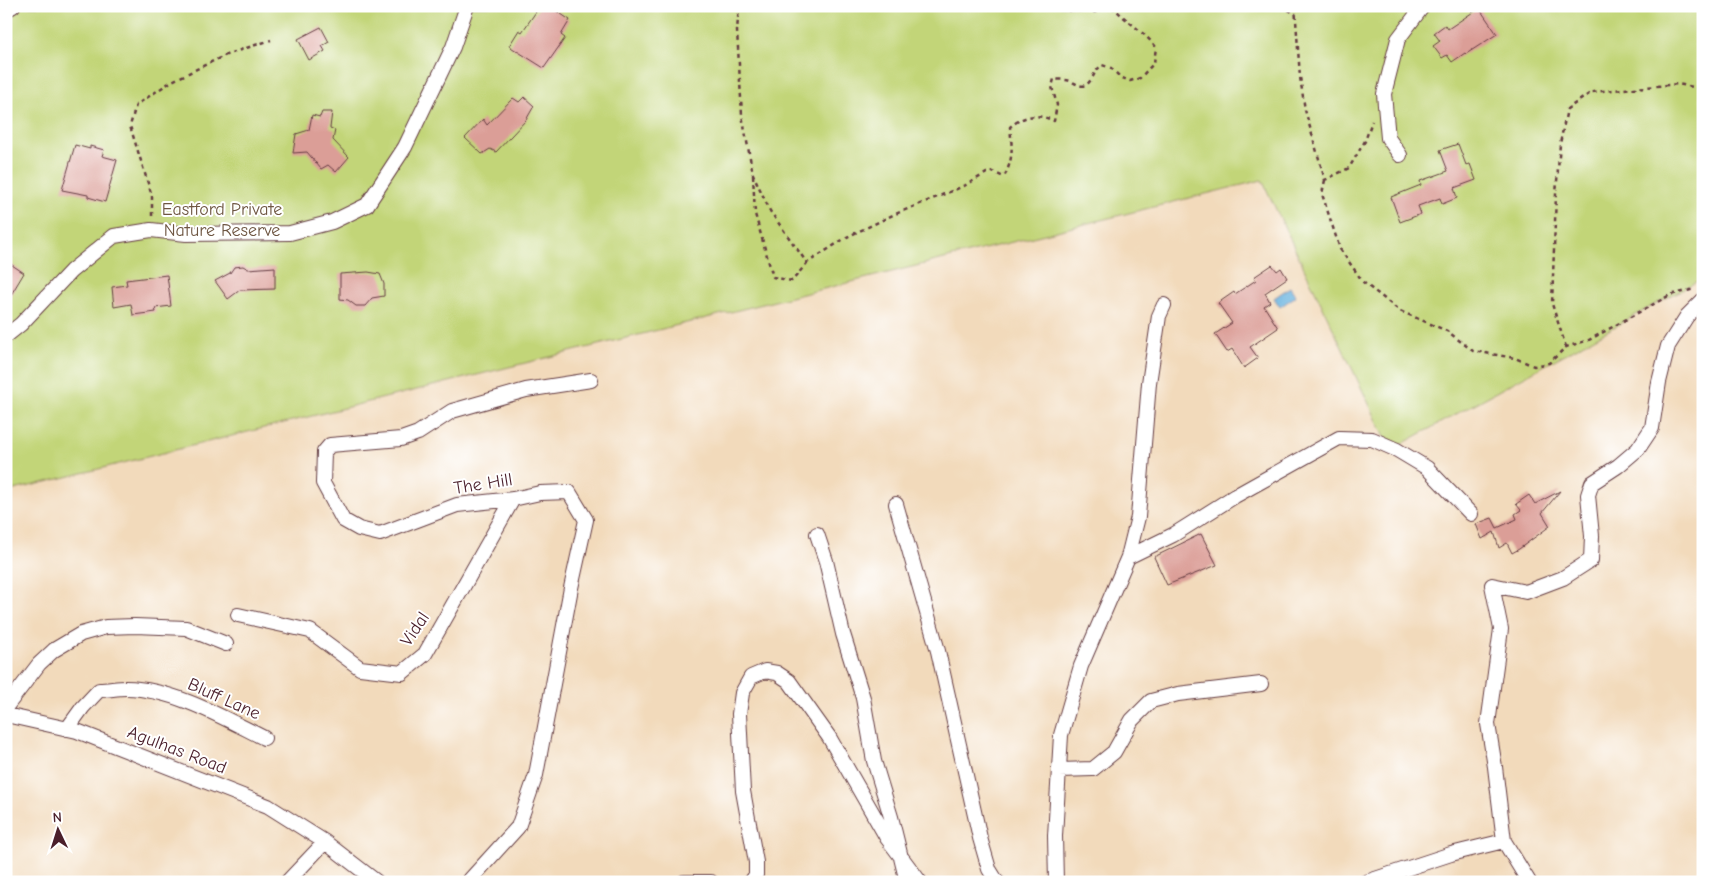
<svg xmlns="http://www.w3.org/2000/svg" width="1709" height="888" font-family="'Comic Neue',sans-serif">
<rect width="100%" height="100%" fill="#fff"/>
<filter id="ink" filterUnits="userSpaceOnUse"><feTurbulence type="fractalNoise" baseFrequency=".02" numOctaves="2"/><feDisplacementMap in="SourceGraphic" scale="10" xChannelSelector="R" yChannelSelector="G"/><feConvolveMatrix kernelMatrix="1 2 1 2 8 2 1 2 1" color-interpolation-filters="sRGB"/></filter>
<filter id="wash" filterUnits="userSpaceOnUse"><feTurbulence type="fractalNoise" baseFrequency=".0096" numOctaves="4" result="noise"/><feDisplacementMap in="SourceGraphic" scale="20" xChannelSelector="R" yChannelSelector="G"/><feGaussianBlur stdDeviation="1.12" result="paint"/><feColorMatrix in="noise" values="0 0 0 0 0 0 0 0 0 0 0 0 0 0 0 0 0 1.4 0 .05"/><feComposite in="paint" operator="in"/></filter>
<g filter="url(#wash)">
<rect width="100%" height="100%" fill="#f2dabb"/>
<!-- green -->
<path fill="#c2d578" stroke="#867a52" d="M6,6h1697v272l-312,172 -129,-270 -1256,312z"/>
<!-- water -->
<path fill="#65b1de" stroke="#586884" d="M1290,287l6,9 -16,11 -6,-9z"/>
<g id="blocks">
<!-- building -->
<path fill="#db9e97" d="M540,6h9l21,14 -9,15 4,3 -21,30 -35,-22 10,-16 3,2z
M1479,8l18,26 -31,20 -1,-1 -13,9 -5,-7 -5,3 -9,-12 7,-5 -6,-8 11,-8 3,4z
M321,27l8,15 -7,4 3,5 -16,9 -11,-21z
M524,97l10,9 -8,14 -30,32 -6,-3 -8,5 -17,-16 18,-19 4,6 26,-27 6,4z
M322,112h10l-2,16 5,2 -2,10 16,17 -13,15 -8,-7 -7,4 -14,-17 -14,1 3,-19 13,-4 3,-15 8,2z
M1458,144l8,21 4,-1 6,16 -22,8 3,10 -15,6 -2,-6 -22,8 3,8 -21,8 -9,-25 30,-12 -1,-4 28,-10 -8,-21z
M75,145l15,4v-3l14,4 -2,6 15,4 -12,42 -17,-5v-2l-26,-5z
M6,261l18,12 -18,30z
M1272,265l5,6 4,-3 6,10 -22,15 5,9 -6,4 14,22 -28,19 8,11 -14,10 -12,-19 -5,3 -12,-18 17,-11 -14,-20 16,-11 1,2 21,-14 -2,-3z
M243,266l5,3 27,-2v22l-35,1 -12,9 -13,-18 15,-8 4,-6z
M368,272l12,2 4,10v12l-12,2 -7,8h-9l-8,-6 -8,-1v-25z
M167,275l4,31 -16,2 1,4 -23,3 -2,-11 -17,3 -2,-20 15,-2 -1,-5z
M1560,491l-18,22 8,13 -31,23 -7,4 -5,-10 -8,5 -5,-16 -12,7 -6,-15 16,-6 5,10 20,-9 -2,-5 6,-4 -5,-6 13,-9 6,9z
M1201,534l16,31 -50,20 -13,-28z"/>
</g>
</g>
<g filter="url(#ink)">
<use href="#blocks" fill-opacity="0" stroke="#633b41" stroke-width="1"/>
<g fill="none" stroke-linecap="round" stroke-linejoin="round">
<!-- minor casing -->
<g stroke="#633b41" stroke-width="16">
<path id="minor" d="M6,10l7,-4
M1400,155l-12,-17 -4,-44 14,-55 25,-33
M6,336l15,-12 50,-53 43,-35 37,-6 35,4 104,-1 42,-11 35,-17 38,-58 48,-100 14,-41
M896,504l42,147 42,187 9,31 8,13
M817,534l9,27 17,73 20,64 11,63 17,56 16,65
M1128,557l45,-22 62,-39 104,-58 33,1 25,11 30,18 44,46
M238,615l72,16 50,37 42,5 23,-19 88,-155
M6,707l33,-43 15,-14 27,-16 25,-7 29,-1 51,2 40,16
M6,715l71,16 191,75 57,36 52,40
M67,729l16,-22 16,-17c9,0 18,-2 27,-2 48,1 96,29 138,50
M1059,770l34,-1 21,-17 18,-32 19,-19 27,-7 83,-10
M287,882l38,-40
M468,882l50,-55 18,-52 35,-187 15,-68 -17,-28 -29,1 -27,6 -56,6 -77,29 -21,-5 -16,-9 -20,-37 1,-31 6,-7 71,-6 17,-6 34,-22 74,-21 65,-10
M684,882h27
M751,882l5,-7v-13l-13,-71 -4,-77 3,-21 9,-16 14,-6 12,2 12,8 40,56 58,101 33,44
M1056,882l-1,-46 6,-101 20,-69 47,-109 10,-40 11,-134 10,-67 5,-11
M1366,882l85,-28 53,-13
M1529,882l-25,-41 -9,-74 -7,-43 13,-95 -9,-44 34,7 37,-14 28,-18 1,-24 -4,-41 4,-12 26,-17 20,-17 14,-21 7,-46 9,-36 19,-30 16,-16"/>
</g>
<!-- path -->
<path stroke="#633b41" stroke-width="2.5" stroke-dasharray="4 4" stroke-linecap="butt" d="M739,6l-2,25 5,84 11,59 17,37 37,52 40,-26 46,-22 71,-29 26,-15 14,6c10,-19 8,-30 6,-50 14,-12 27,-14 44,-6l3,-16 -5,-18 2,-8c5,1 11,0 16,2 7,3 14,9 20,0 6,-8 3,-8 12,-16l9,3 9,9 10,4 10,-3 14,-15 2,-16c-13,-16 -29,-25 -44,-41
M1065,6v4l30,2 9,-6
M1281,6l15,8
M1295,6l5,71 5,33 20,70 24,-12 16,-27 7,-20
M753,175l2,39 18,63 19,4 15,-18
M1325,180l-3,14 18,55 23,33 37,29 47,20 26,20 42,7 19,8 15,-3 17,-16 23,-7 81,-45 25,-6
M152,216v-20l-22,-70 6,-21 36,-24 56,-27 43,-14
M1566,347l-14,-43 4,-110 4,-50 7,-35 25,-17 86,-8 25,5"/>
<!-- minor -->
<use href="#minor" stroke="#fff" stroke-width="14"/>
</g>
</g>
<g text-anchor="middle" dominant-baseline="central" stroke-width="4" stroke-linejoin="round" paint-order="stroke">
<!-- park labels -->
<g font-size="18" fill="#6e5642" stroke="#fff">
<text x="222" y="209">Eastford Private<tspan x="222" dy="21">Nature Reserve</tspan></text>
</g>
<!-- street labels -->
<g font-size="18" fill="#4a1f2b" stroke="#fff">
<text transform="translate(483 484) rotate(-9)">The Hill</text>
<text transform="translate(415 629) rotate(-56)">Vidal</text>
<text transform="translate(224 699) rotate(24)">Bluff Lane</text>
<text transform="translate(177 750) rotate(21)">Agulhas Road</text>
</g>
</g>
<!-- margin -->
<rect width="1709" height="888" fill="none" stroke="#fff" stroke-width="25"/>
<!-- north arrow -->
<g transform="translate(58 830) rotate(356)" stroke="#ffffff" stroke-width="4" paint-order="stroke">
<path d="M0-4L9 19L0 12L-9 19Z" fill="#4a1f2b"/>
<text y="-8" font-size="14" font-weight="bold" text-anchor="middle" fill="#4a1f2b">N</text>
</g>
</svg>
